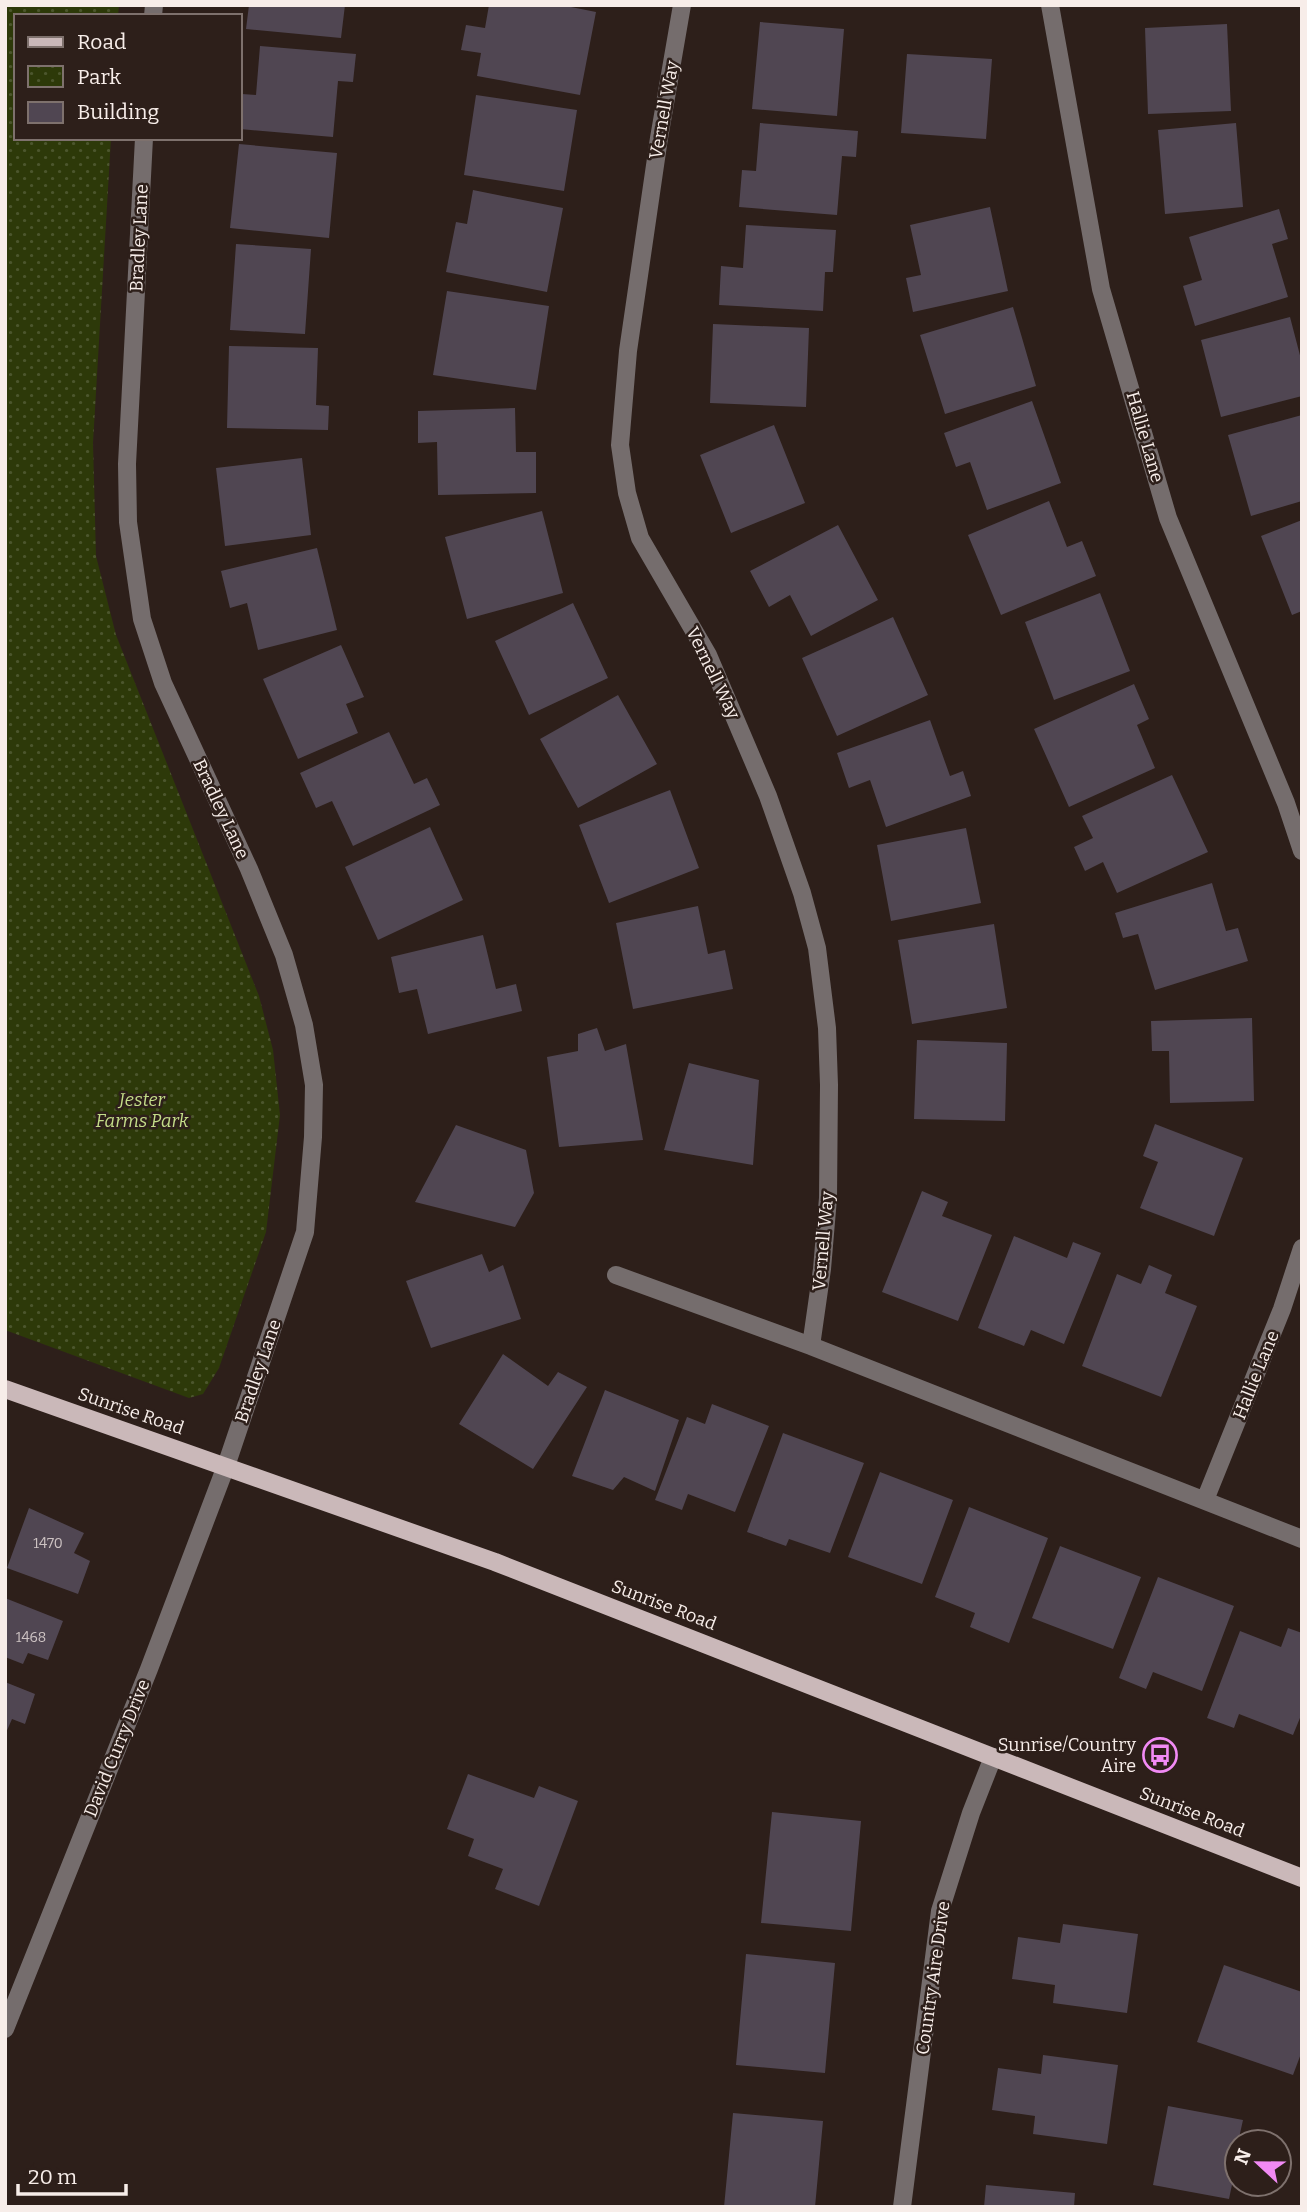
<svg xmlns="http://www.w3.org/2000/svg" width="1307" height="2212" font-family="Bitter,serif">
<defs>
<pattern id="park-dots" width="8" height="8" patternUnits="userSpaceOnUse" patternTransform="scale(1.75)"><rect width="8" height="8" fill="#2d3909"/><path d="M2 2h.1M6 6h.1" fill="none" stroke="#4c562d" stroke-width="1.8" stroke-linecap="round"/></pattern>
</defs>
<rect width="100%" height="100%" fill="#2d1f1a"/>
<!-- park -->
<path fill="url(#park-dots)" d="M5,5h114l-1,11h-102v122h95l-18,305 3,113 20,79 143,361 14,54 7,65 -14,117 -47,136 -16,26 -14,4 -184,-68z"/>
<!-- building -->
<path fill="#504652" d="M249,5h96l-4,33 -95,-9z
M489,5h72l35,7 -16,83 -103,-19 4,-23 -20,-3 5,-25 19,3z
M760,22l84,7 -7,87 -85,-7z
M1227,24l4,87 -83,3 -3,-86z
M260,46l96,8 -3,28 -15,-1 -5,56 -93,-8 2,-35 14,1z
M907,54l85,5 -6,80 -85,-6z
M476,95l101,15 -13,81 -100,-16z
M760,123l98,8 -2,26 -14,-1 -5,59 -98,-8 3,-37 14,1z
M1236,123l7,84 -78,7 -7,-84z
M239,144l98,9 -8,85 -99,-10z
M473,190l90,18 -16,84 -101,-20 10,-50 11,2z
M990,207l18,84 -95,21 -7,-34 15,-3 -11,-50z
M1279,209l9,30 -16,5 16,53 -93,29 -12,-40 19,-6 -13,-43z
M746,225l90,5 -3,42h-8l-2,39 -104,-6 2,-39 22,2z
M236,244l75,5 -6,85 -75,-4z
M447,291l102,15 -13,84 -103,-15z
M1013,307l23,79 -91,28 -25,-79z
M1290,317l12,46v33l-81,21 -20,-77z
M713,324l96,4 -3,79 -96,-4z
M229,346l89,2 -2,57 13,1 -1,24 -101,-2z
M1032,401l29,82 -74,27 -17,-48 -14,5 -12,-34z
M515,408l1,44h20v41l-98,2 -1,-53 -19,1v-32z
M1302,415v86l-51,15 -23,-81z
M774,425l31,78 -74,30 -31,-78z
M302,458l9,77 -86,11 -9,-78z
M1049,501l18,46 15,-6 14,35 -95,39 -33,-80z
M542,511l21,82 -96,26 -22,-82z
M1302,520v91l-10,4 -31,-79z
M838,525l40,75 -67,36 -21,-41 -21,12 -19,-36z
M317,548l20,82 -79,20 -11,-47 -17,5 -9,-37z
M1100,593l30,78 -76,29 -29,-78z
M573,603l35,75 -79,37 -34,-74z
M893,617l35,78 -91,41 -35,-78z
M341,645l23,52 -18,7 12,29 -60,26 -35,-80z
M1134,684l15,35 -12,6 18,43 -86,39 -35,-78z
M618,695l39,69 -79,44 -38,-69z
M930,720l20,56 13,-5 8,25 -85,31 -16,-47 -21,8 -12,-35z
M389,732l25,52 13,-6 13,27 -87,41 -21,-45 -16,7 -16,-35z
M1172,775l36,77 -91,41 -14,-31 -18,9 -11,-24 19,-9 -11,-22z
M670,790l29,78 -90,35 -30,-78z
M430,827l33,73 -85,40 -33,-73z
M966,828l15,75 -90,18 -14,-76z
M1212,883l14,48 12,-3 10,33 -93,29 -17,-56 -15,4 -8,-25z
M698,906l10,48 17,-4 8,39 -100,20 -17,-86z
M994,924l13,84 -95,16 -14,-84z
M483,935l13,54 20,-5 6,27 -94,23 -11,-45 -18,4 -8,-36z
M1252,1018l2,83 -84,2 -1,-52h-17l-1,-30z
M597,1028l8,23 21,-7 17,96 -84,7 -12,-90 31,-6v-17z
M917,1040l90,3 -2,78 -91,-2z
M689,1063l70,17 -6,85 -89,-15z
M1155,1124l88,34 -29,78 -74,-28 18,-46 -15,-6z
M456,1125l70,25 8,43 -19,34 -100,-25z
M922,1191l26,11 -6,14 50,19 -34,86 -76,-29z
M1014,1236l53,22 6,-16 28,11 -37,91 -33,-14 -7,16 -46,-18z
M482,1254l7,18 14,-7 18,54 -90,29 -25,-67z
M1149,1265l23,10 -7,18 32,13 -36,91 -79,-31 35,-92 24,10z
M503,1354l45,32 10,-14 29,15 -54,82 -74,-45z
M605,1390l74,30 -24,71 -31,-14 -11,13 -41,-14z
M712,1404l57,22 -34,86 -47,-18 -6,16 -27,-10 32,-83 18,7z
M783,1433l81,30 -34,90 -41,-14 -3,7 -39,-14z
M880,1472l73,28 -31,84 -74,-27z
M969,1507l79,31 -39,105 -39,-16 5,-14 -40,-16z
M29,1508l55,25 -10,20 16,8 -12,33 -71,-26z
M1060,1546l81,31 -28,72 -81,-31z
M1158,1577l76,29 -32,85 -49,-19 -7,17 -27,-11z
M5,1598l58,23 -15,39 -20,-7 -5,11 -18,-7z
M1288,1628l14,5v80l-9,22 -54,-21 -5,14 -27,-10 33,-87 41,16z
M5,1682l30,12 -10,30 -13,-5 -7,16z
M468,1774l66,24 5,-12 39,15 -39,105 -44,-17 8,-20 -35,-13 6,-17 -27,-10z
M772,1812l89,9 -10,110 -90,-8z
M1063,1924l75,10 -11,79 -74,-10 2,-18 -43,-6 6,-42 42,6z
M746,1954l89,9 -10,110 -89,-8z
M1224,1965l78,27v59l-9,24 -96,-33z
M1043,2055l75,10 -11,79 -74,-10 2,-18 -43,-6 6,-42 43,6z
M1168,2106l75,14 -4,18 15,4h-17v39l-4,-1 -4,19 -76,-14z
M733,2113l90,8 -8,86h-91z
M986,2185l89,8 -1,14h-90z"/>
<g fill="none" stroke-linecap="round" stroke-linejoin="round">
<!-- minor -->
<path stroke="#756d6d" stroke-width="18" d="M682,5l-23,133 -31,213 -8,94 7,48 13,45 68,117 60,141 34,97 15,55 10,80 2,57 -1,113 -6,71 -11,77
M1050,5l51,284 67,229 118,285 16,48
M153,16l1,-11
M616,1275l195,71 491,193
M1205,1500l77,-191 20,-61
M5,2029l144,-360 77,-203 79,-234 8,-95 1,-52 -10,-60 -20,-70 -35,-86 -86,-186 -21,-64 -14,-97 -1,-58 17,-326
M902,2207l38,-296 31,-98 22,-56"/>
<!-- major -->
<path stroke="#cab8b9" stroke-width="18" d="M5,1389l490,173 807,316"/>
</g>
<!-- icons -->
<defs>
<g id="bus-ring" transform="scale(1.75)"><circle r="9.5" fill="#2d1f1a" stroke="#f18af4" stroke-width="1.5"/><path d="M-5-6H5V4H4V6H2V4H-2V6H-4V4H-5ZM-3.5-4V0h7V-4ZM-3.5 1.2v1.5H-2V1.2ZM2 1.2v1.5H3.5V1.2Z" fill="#f18af4"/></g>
</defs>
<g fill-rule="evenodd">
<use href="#bus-ring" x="1160" y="1755"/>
</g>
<g text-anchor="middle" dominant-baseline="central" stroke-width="5" stroke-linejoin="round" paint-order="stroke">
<!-- number labels -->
<g font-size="14" fill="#cdc3c3">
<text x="48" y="1543">1470</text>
<text x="31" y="1637">1468</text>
</g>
<!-- street labels -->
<g font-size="18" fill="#f7ede9" stroke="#2d1f1a">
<text transform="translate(664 110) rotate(-80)">Vernell Way</text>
<text transform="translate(139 238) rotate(-87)">Bradley Lane</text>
<text transform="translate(1145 437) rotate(74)">Hallie Lane</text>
<text transform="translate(713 673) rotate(64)">Vernell Way</text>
<text transform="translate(221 809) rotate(65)">Bradley Lane</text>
<text transform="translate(823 1241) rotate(-85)">Vernell Way</text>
<text transform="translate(258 1371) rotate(-71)">Bradley Lane</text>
<text transform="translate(1256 1375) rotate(-68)">Hallie Lane</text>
<text transform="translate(131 1411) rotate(19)">Sunrise Road</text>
<text transform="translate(664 1605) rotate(21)">Sunrise Road</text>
<text transform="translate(117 1748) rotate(-68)">David Curry Drive</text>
<text transform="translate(1192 1812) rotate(21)">Sunrise Road</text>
<text transform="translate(933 1978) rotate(-82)">Country Aire Drive</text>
</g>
<!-- park labels -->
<g font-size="18" font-style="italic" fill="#c4dd89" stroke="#2d1f1a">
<text x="142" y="1100">Jester<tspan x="142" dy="21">Farms Park</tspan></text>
</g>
<!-- poi labels -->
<g font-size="18" fill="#f7ede9" stroke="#2d1f1a" text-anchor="end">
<text x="1136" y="1745">Sunrise/Country<tspan x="1136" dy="21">Aire</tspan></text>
</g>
</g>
<!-- border -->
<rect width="1307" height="2212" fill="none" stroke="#f7ede9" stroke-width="14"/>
<!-- legend -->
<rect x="14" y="14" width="228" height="126" fill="#2d1f1a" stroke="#7e716d" stroke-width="2"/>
<rect x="28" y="37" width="35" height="10" fill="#cab8b9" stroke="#7e716d" stroke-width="2"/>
<text x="77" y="49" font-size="21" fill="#f7ede9">Road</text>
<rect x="28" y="66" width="35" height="21" fill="url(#park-dots)" stroke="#7e716d" stroke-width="2"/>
<text x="77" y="84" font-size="21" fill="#f7ede9">Park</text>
<rect x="28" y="102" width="35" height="21" fill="#504652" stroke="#7e716d" stroke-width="2"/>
<text x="77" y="119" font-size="21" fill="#f7ede9">Building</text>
<!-- north arrow -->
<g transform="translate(1258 2163) rotate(292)"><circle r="33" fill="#2d1f1a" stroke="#7e716d" stroke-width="2"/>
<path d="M0-5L12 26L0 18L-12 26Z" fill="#f18af4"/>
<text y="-10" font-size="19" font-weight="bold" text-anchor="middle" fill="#f7ede9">N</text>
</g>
<!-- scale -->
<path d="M18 2184v10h108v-10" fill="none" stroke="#f7ede9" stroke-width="3.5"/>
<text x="28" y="2184" font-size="21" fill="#f7ede9" stroke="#2d1f1a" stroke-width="5" paint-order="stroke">20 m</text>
</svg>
